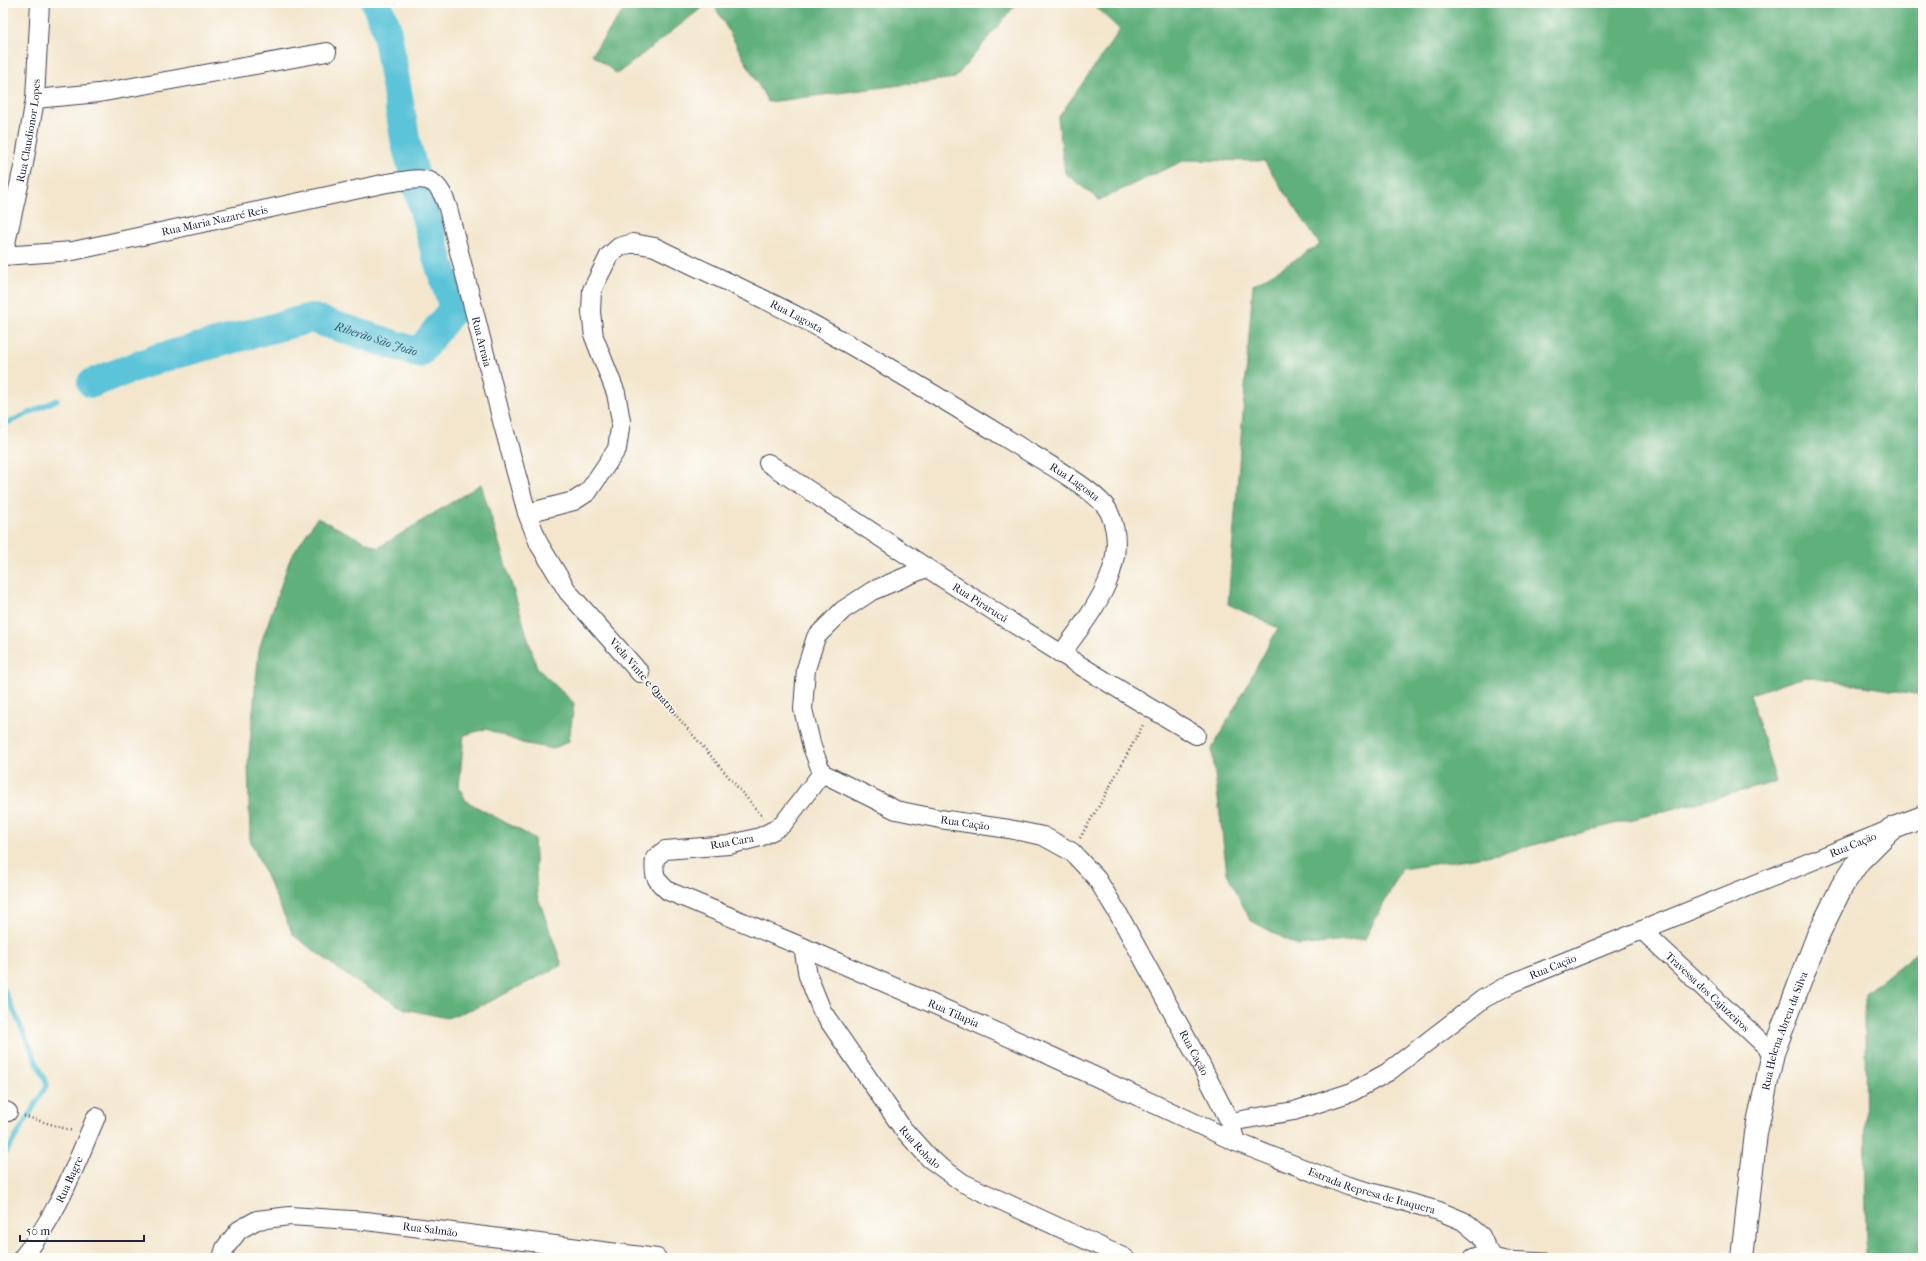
<svg xmlns="http://www.w3.org/2000/svg" width="1926" height="1261" font-family="'IM FELL French Canon',serif">
<rect width="100%" height="100%" fill="#fdfcf7"/>
<filter id="ink" filterUnits="userSpaceOnUse"><feTurbulence type="fractalNoise" baseFrequency=".025" numOctaves="2"/><feDisplacementMap in="SourceGraphic" scale="8" xChannelSelector="R" yChannelSelector="G"/><feConvolveMatrix kernelMatrix="1 2 1 2 8 2 1 2 1" color-interpolation-filters="sRGB"/></filter>
<filter id="wash" filterUnits="userSpaceOnUse"><feTurbulence type="fractalNoise" baseFrequency=".012" numOctaves="4" result="noise"/><feDisplacementMap in="SourceGraphic" scale="16" xChannelSelector="R" yChannelSelector="G"/><feGaussianBlur stdDeviation="0.9" result="paint"/><feColorMatrix in="noise" values="0 0 0 0 0 0 0 0 0 0 0 0 0 0 0 0 0 1.4 0 .05"/><feComposite in="paint" operator="in"/></filter>
<g filter="url(#wash)">
<rect width="100%" height="100%" fill="#f3e6cd"/>
<!-- forest -->
<path fill="#60b07c" stroke="#41695c" d="M629,3h79l-91,71 -25,-20z
M713,3h304l-62,75 -187,24z
M1092,3h831v692l-118,-18 -55,17 26,88 -277,72 -97,15 -37,70 -67,7 -48,-26 -23,-47 -15,-124 66,-121 -50,-24 25,-319 67,-40 -56,-84 -79,-1 -86,40 -34,-27 -7,-55 62,-88z
M481,484l56,184 37,35 -5,38 -16,8 -31,-6 -36,-14 -22,6 -5,52 7,14 68,37 3,57 25,70 -79,40 -36,13 -42,-9 -53,-30 -59,-44 -43,-95 -2,-76 11,-115 31,-90 27,-41 61,30z
M1923,947v311h-57l-1,-264z"/>
<g fill="none" stroke-linecap="round" stroke-linejoin="round">
<!-- stream -->
<path stroke="#5bc4d8" stroke-width="5" d="M3,425l54,-25
M3,987l44,98 -44,73"/>
<!-- river -->
<path stroke="#5bc4d8" stroke-width="30" id="s1" d="M92,383l64,-24 155,-41 108,35 35,-45 -17,-51 -31,-113 -20,-117 -10,-24"/>
</g>
</g>
<g filter="url(#ink)">
<g fill="none" stroke-linecap="round" stroke-linejoin="round">
<!-- service casing -->
<g stroke="#413f51" stroke-width="11">
<path id="service" d="M1490,1252l16,4 41,2"/>
</g>
<!-- minor casing -->
<g stroke="#413f51" stroke-width="20">
<g id="minor">
<path d="M35,99l64,-6 228,-41"/>
<path id="s2" d="M3,256l70,-5 314,-68c34,-4 49,-13 61,25l54,213 25,92 12,31 29,48 72,81"/>
<path id="s3" d="M3,256l21,-93 11,-64 5,-96"/>
<path id="s4" d="M768,463c141,94 282,187 428,272"/>
<path id="s5" d="M527,513l47,-12 14,-9 29,-43 4,-28 -5,-28 -22,-56 -3,-25 1,-22 17,-34 10,-9 14,-4 22,4c56,28 115,53 170,84 65,36 129,75 192,114 22,14 82,46 92,67 24,52 -19,103 -48,142"/>
<path id="s6" d="M926,568l-54,23 -29,19 -27,27 -10,32 -3,40 9,38 10,26 74,37 44,9 69,10 34,7 29,16 25,27 22,36 80,146 31,61 6,20"/>
<path id="s7" d="M822,773l-39,51 -9,6 -14,7 -31,8 -64,5 -10,8c-2,17 0,22 13,33l135,56 235,103 198,92 112,44 91,25 24,10 18,15 10,22"/>
<path id="s8" d="M1642,930l131,123"/>
<path id="s9" d="M803,947l5,29 14,35 81,118 27,30 33,24 162,75"/>
<path d="M3,1110l5,2"/>
<path id="s10" d="M1230,1122l64,-11 58,-19 36,-20 95,-73 29,-16 374,-152"/>
<path id="s11" d="M22,1258c35,-41 53,-92 74,-141"/>
<path id="s12" d="M222,1258l3,-10 14,-18 18,-10 33,-4 76,5 291,37"/>
<path d="M1473,1258l17,-6"/>
</g>
</g>
<!-- tertiary casing -->
<g stroke="#413f51" stroke-width="24">
<g id="tertiary">
<path id="s13" d="M1742,1258l14,-125 17,-80 45,-118 24,-49 17,-25 32,-32 32,-12"/>
</g>
</g>
<!-- path -->
<path stroke="#413f51" stroke-width="2.5" stroke-dasharray="1 3" stroke-linecap="butt" d="M651,686l112,131
M1080,838l23,-39 41,-76
M24,1116l49,15"/>
<!-- service -->
<use href="#service" stroke="#fff" stroke-width="9"/>
<!-- minor -->
<use href="#minor" stroke="#fff" stroke-width="18"/>
<!-- tertiary -->
<use href="#tertiary" stroke="#fff" stroke-width="22"/>
</g>
</g>
<g text-anchor="middle" dominant-baseline="central" stroke-width="3" stroke-linejoin="round" paint-order="stroke">
<!-- street labels -->
<g font-size="11" fill="#22223b" stroke="#fdfcf7">
<text stroke="none"><textPath href="#s3" startOffset="128">Rua Claudionor Lopes</textPath></text>
<text stroke="none"><textPath href="#s2" startOffset="215">Rua Maria Nazaré Reis</textPath></text>
<text stroke="none"><textPath href="#s5" startOffset="527">Rua Lagosta</textPath></text>
<text stroke="none"><textPath href="#s2" startOffset="606">Rua Arraia</textPath></text>
<text stroke="none"><textPath href="#s5" startOffset="851">Rua Lagosta</textPath></text>
<text stroke="none"><textPath href="#s4" startOffset="254">Rua Pirarucú</textPath></text>
<text transform="translate(643 676) rotate(49)">Viela Vinte e Quatro</text>
<text stroke="none"><textPath href="#s6" startOffset="425">Rua Cação</textPath></text>
<text transform="translate(732 842) rotate(-10)">Rua Cara</text>
<text stroke="none"><textPath href="#s10" startOffset="688">Rua Cação</textPath></text>
<text stroke="none"><textPath href="#s10" startOffset="364">Rua Cação</textPath></text>
<text stroke="none"><textPath href="#s8" startOffset="90">Travessa dos Cajuzeiros</textPath></text>
<text stroke="none"><textPath href="#s7" startOffset="548">Rua Tilapia</textPath></text>
<text stroke="none"><textPath href="#s13" startOffset="232">Rua Helena Abreu da Silva</textPath></text>
<text stroke="none"><textPath href="#s6" startOffset="773">Rua Cação</textPath></text>
<text stroke="none"><textPath href="#s9" startOffset="235">Rua Robalo</textPath></text>
<text stroke="none"><textPath href="#s11" startOffset="92">Rua Bagre</textPath></text>
<text stroke="none"><textPath href="#s7" startOffset="1003">Estrada Represa de Itaquera</textPath></text>
<text stroke="none"><textPath href="#s12" startOffset="228">Rua Salmão</textPath></text>
</g>
<!-- water labels -->
<g font-size="12" font-style="italic" fill="#365b72" stroke="#fdfcf7">
<text stroke="none"><textPath href="#s1" startOffset="297">Riberão São João</textPath></text>
</g>
</g>
<!-- margin -->
<rect width="1926" height="1261" fill="none" stroke="#fdfcf7" stroke-width="16"/>
<!-- scale -->
<path d="M20 1235v6h124v-6" fill="none" stroke="#22223b" stroke-width="2"/>
<text x="26" y="1235" font-size="12" fill="#22223b" stroke="#fdfcf7" stroke-width="3" paint-order="stroke">50 m</text>
</svg>
